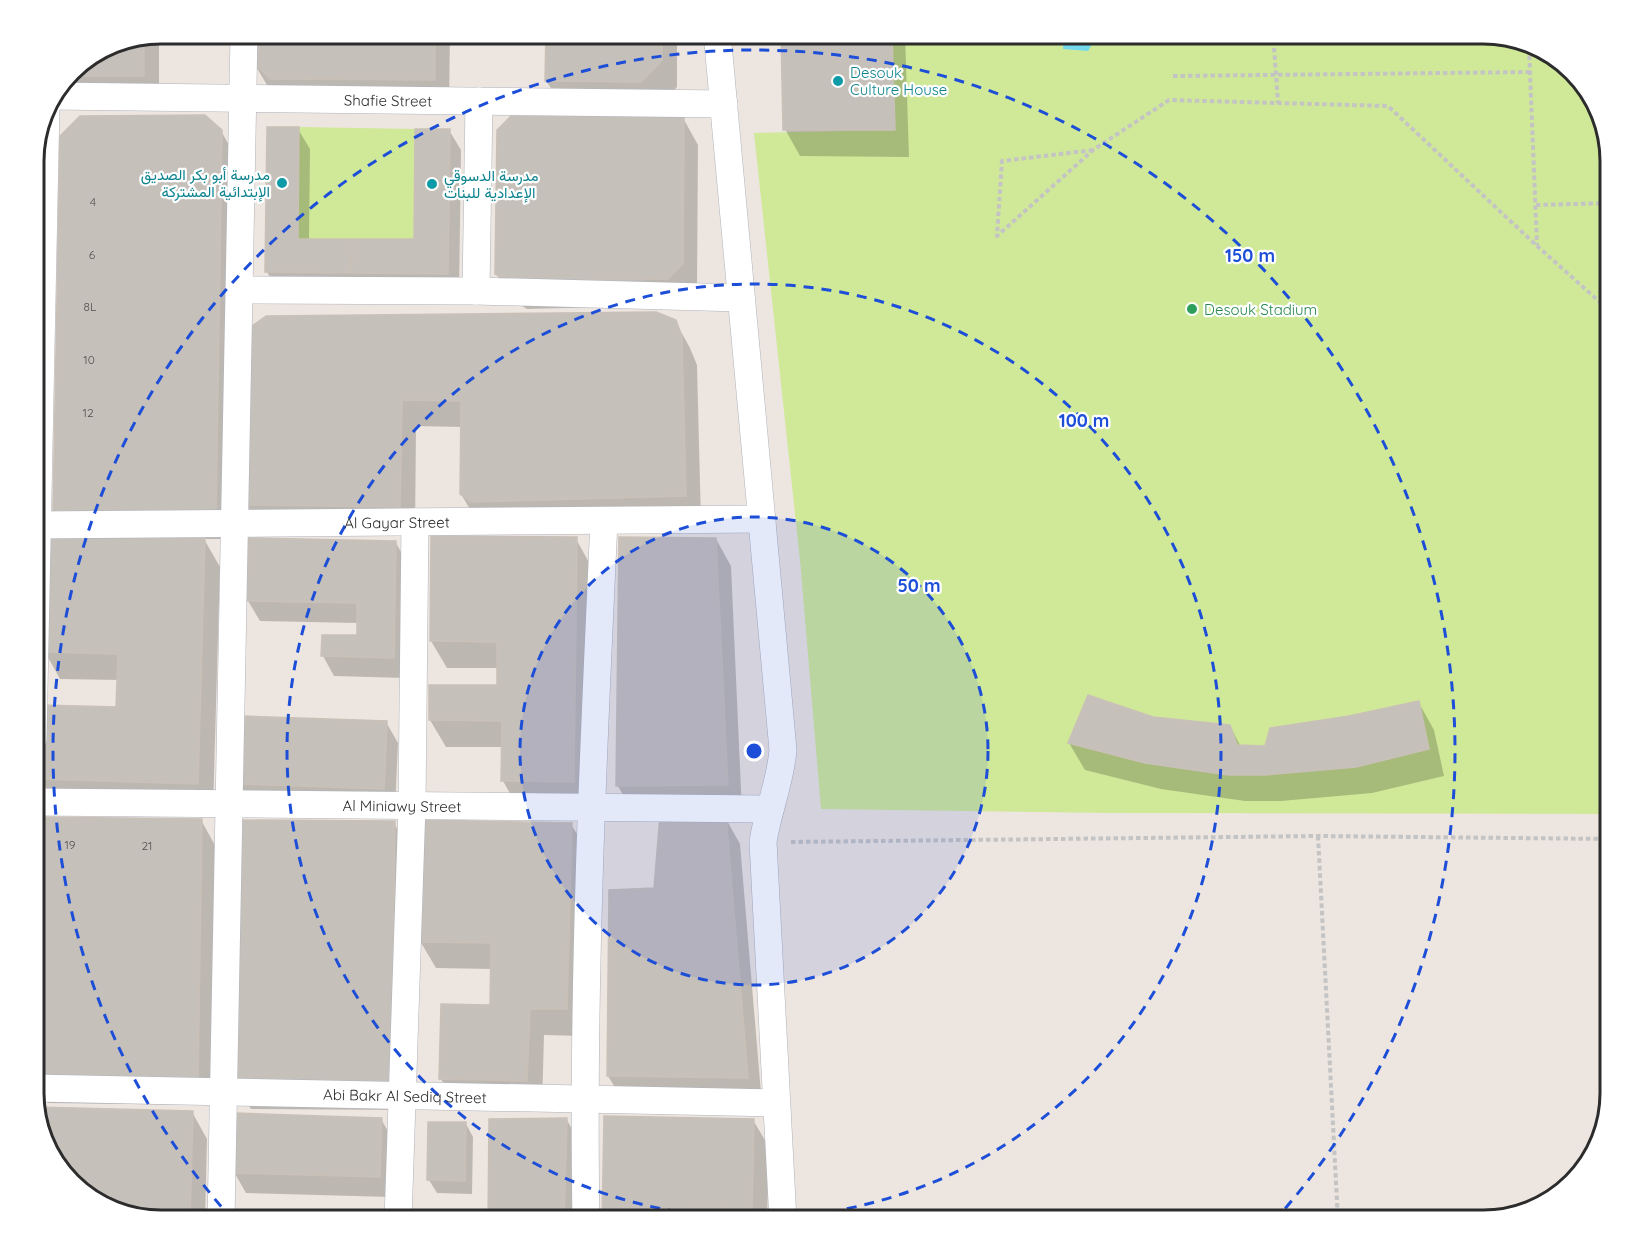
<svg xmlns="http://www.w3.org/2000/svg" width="1644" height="1254" font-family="Quicksand,Vazirmatn,sans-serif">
<rect width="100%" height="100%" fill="#ede5df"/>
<!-- pitch -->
<path fill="#d0e999" d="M892,33h592l78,26 36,45 13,56v654l-499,-1 -291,-4 -21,-249 -46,-427 140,-3z
M299,127l116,2 -1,110h-116z"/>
<!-- water -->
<path fill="#74d9ec" d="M1064,33h35l-11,18 -25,-2z"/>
<!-- shadow -->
<path fill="#0003" d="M160,33h77v2h-78v67h-112l29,-37 36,-22z
M252,33h198l-1,73 -162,-1 -20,-20 -16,-27z
M548,33h129v54l-20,21 -95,-1 -16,-27z
M783,33h122l4,124 -109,-1 -15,-27z
M683,118l15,27 -1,145 -14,15 -156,4 -15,-9 -16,-27z
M298,129l12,20 -1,91 106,1 34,-111 12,20 -2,144 -180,-2 -12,-20z
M221,131l16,28 -7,380h-26l16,28 -7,243 -157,-4 -15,-27 77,-71 1,-28 -59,-1 -15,-27 25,-115 -16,-27z
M266,318l409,3 15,27 7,17 4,157 -224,-1 -16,-27 1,-67 -46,-1 -1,107 -153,-2 -15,-26z
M576,539l15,27 -3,242h-70l-15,-27v-34h-57l-16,-27 68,-33v-19h-51l-16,-27z
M716,539l15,27 11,246 -109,1 -15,-27z
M396,543l11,20 -2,115 -71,-2 -11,-20v-20l35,1v-14l-98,-2 -12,-20z
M1419,703l15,27 10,46 -72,17 -91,8h-36l-84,-12 -76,-19 -16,-27 161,-17 11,21 25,1 83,-30z
M386,722l12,21 -3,66 -144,-5 -12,-21z
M725,817l15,27 22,261 -138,-3 -16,-26 47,-187z
M36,818l165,2 15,27 -3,258 -165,-2 -15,-25z
M394,823l16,27 -3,260 -156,-1 -16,-27z
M571,824l16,27 -5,185 -38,-1 -2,72 -86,-2 -15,-26 50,-72 1,-38 -56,-1 -16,-27z
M35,1109l157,3 15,27 -2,82h-45l-78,-26 -36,-45z
M381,1119l12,21 -2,57 -145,-4 -12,-21z
M567,1120l11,20 -2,81h-87z
M753,1120l16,27 -2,74h-163z
M466,1124l7,13 -1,57 -35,-1 -8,-13z"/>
<!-- building -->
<path fill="#c6c0ba" stroke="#c9c1b8" stroke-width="1.5" d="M250,33h185v47l-165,-1 -20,-21z
M546,33h116v27l-21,22 -96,-1z
M781,33h111l3,97h-112z
M144,36v40h-77l9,-11 36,-22z
M205,115l17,15 -6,383 -163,-2 7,-375 20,-20z
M511,116l173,1 -1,146 -15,16 -157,3 -16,-8 2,-144z
M267,127h32l-1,112h54l-1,34 -86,-1z
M415,129h35l-2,145 -97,-1 1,-34h62z
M656,312l20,8 6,17 4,159 -215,6 -11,-8 1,-93 -59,-1 -2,107 -155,-2 3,-176 18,-13z
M47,535l158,3 -7,246 -159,-5 2,-74 75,2 2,-53 -75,-2z
M431,536l146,1 -3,245 -73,-1 1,-60 -73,-1v-35h68v-43l-67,-1z
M619,537l97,1 12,247 -112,1z
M248,538l148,3 -2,117 -73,-2 1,-21h35v-32l-110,-2z
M1088,695l65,22 77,8 7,20 28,1 5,-18 79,-12 70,-15 10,48 -73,18 -91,8h-37l-83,-12 -77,-20z
M241,716l146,5 -3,68 -146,-5z
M660,815l66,1 22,262 -141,-2 2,-186 45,-2z
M35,817l167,2 -4,260 -165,-3z
M236,820l159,1 -3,263 -158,-1z
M422,820l150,3 -5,186h-37l-3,72 -88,-2 2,-75 49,1 1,-62 -72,-1z
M35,1107l158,4 -3,110h-30l-78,-26 -36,-45z
M235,1113l147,5 -2,59 -147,-4z
M604,1116l150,3 -2,90 -60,-1v13h-90z
M567,1118l-3,103h-76l1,-102z
M428,1122h38l-1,59 -38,-1z"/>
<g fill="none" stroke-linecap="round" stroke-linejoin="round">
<!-- minor casing -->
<g stroke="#afb3bc" stroke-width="28">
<g id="minor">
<path d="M717,33l66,717c-3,34 -15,59 -20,92l20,379"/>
<path id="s1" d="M52,96l672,8"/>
<path d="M239,290l237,1 265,7"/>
<path d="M476,291l3,-190"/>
<path id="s2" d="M33,525l729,-6"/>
<path d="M33,739l13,-634"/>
<path id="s3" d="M33,802l737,7"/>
<path id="s4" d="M33,1088l743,15"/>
<path d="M221,1221l23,-1188"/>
<path d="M398,1221l14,-416 3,-283"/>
<path d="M586,1221c-4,-234 7,-467 18,-700"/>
</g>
</g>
<!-- path -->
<path stroke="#c4c4c4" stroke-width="4" stroke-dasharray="4.5 3" stroke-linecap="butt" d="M1273,33l5,70
M1529,48l8,197
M1173,76l357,-4
M1093,150l-91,11 -5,75 96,-86 76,-50 219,6 149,140 74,66
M1536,205l75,-2
M1318,836l20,385
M791,842l527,-6 293,3"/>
<!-- minor -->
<use href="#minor" stroke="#fff" stroke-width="27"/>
</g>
<!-- distance rings -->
<circle cx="754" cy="751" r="234" fill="#1d4ed8" fill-opacity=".12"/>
<g fill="none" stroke="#1d4ed8" stroke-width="3" stroke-dasharray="10 8">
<circle cx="754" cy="751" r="234"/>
<circle cx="754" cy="751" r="467"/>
<path d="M233 1220A701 701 0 1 1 1275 1220"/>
</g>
<!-- markers -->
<g fill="#0f9aa8" stroke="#fff" stroke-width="2">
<circle cx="838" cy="81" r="6"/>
<circle cx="282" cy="183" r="6"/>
<circle cx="432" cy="184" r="6"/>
</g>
<circle fill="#2e9e5b" stroke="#fff" stroke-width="2" cx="1192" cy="309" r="6"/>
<g text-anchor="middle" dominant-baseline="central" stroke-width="4.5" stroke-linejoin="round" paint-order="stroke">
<!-- number labels -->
<g font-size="12" fill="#525150">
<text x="93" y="201">4</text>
<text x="92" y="254">6</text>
<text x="90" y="306">8L</text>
<text x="89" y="359">10</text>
<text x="88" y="412">12</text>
<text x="70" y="844">19</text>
<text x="147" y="845">21</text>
</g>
<!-- culture labels -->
<g font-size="15" fill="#0d838f" stroke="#fff" text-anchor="start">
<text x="850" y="72">Desouk<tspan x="850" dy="17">Culture House</tspan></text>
<text x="270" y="174" text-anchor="end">مدرسة أبو بكر الصديق<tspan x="270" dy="17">الإبتدائية المشتركة</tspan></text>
<text x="444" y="175">مدرسة الدسوقي<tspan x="444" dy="17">الإعدادية للبنات</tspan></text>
</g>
<!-- street labels -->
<g font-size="15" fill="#2c2c2c" stroke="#fff">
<text stroke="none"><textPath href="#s1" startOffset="336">Shafie Street</textPath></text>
<text stroke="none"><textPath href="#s2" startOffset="364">Al Gayar Street</textPath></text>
<text stroke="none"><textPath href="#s3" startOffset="369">Al Miniawy Street</textPath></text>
<text stroke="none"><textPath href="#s4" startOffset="372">Abi Bakr Al Sediq Street</textPath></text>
</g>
<!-- leisure labels -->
<g font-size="15" fill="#27864d" stroke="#fff" text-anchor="start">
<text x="1204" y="309">Desouk Stadium</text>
</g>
</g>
<!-- crop -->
<path d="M0 0H1644V1254H0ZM161 44H1483A117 117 0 0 1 1600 161V1093A117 117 0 0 1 1483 1210H161A117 117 0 0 1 44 1093V161A117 117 0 0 1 161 44Z" fill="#fff" fill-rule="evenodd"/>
<path fill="none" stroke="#2c2c2c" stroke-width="3" d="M161 44H1483A117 117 0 0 1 1600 161V1093A117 117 0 0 1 1483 1210H161A117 117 0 0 1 44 1093V161A117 117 0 0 1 161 44Z"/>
<circle cx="754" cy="751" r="9" fill="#1d4ed8" stroke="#fff" stroke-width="3"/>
<g font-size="18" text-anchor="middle" font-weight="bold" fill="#1d4ed8" stroke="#fff" stroke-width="4.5" stroke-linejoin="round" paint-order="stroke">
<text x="1250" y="262">150 m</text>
<text x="1084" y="427">100 m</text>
<text x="919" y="592">50 m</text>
</g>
</svg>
